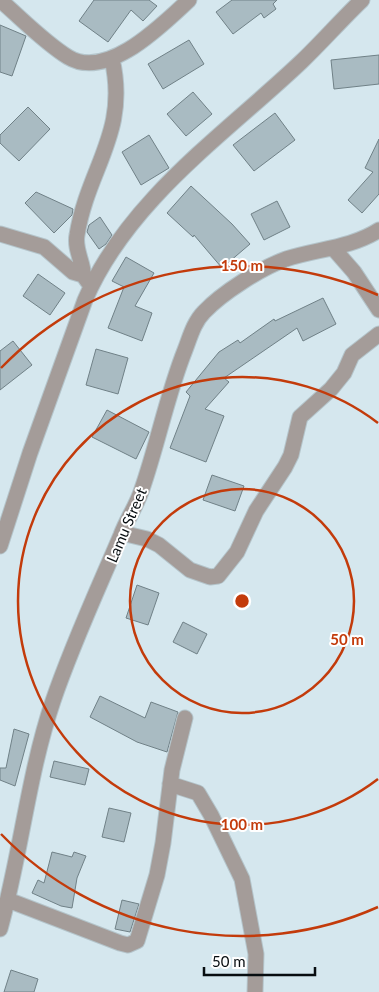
<svg xmlns="http://www.w3.org/2000/svg" width="379" height="992" font-family="Lato,sans-serif">
<rect width="100%" height="100%" fill="#d5e7ee"/>
<!-- building -->
<path fill="#a9bbc2" stroke="#708187" d="M94,0h55l8,6 -14,15 -12,-11 -23,32 -29,-21z
M232,0h45l-4,4 3,5 -12,9 -3,-5 -28,21 -17,-22z
M0,25l26,11 -14,40 -12,-4z
M189,40l15,24 -41,25 -15,-25z
M379,55v29l-45,5 -3,-29z
M193,92l19,22 -26,22 -19,-22z
M28,107l22,22 -31,32 -19,-18v-8z
M275,113l20,27 -41,31 -21,-26z
M149,135l20,33 -28,17 -19,-33z
M379,139v55l-17,19 -14,-13 25,-28 -8,-4z
M191,186l41,38 18,20 -28,24 -28,-33 -1,2 -26,-24z
M36,192l37,17 -1,6 -18,18 -29,-30z
M277,201l13,26 -26,13 -13,-26z
M100,217l12,18 -6,9 -7,5 -12,-17 2,-7z
M126,257l28,16 -19,33 17,7 -10,28 -34,-13 16,-41 -12,-6z
M38,274l27,19 -15,22 -27,-19z
M323,298l13,26 -33,17 -6,-13 -73,50 5,4 -24,27 19,7 -18,46 -36,-14 20,-52 -4,-4 33,-40 19,-12 2,3 34,-24 1,2z
M13,341l19,24 -32,25v-39z
M96,349l32,9 -10,36 -32,-9z
M107,410l42,22 -13,27 -44,-22z
M212,475l32,11 -9,25 -32,-11z
M137,585l22,8 -11,32 -22,-7z
M183,622l24,12 -10,20 -24,-12z
M100,696l45,22 6,-16 27,10 -11,40 -30,-10 -47,-25z
M14,729l15,5 -14,52 -15,-6v-12h6z
M54,761l35,8 -4,16 -35,-8z
M109,808l22,5 -7,29 -22,-5z
M52,852l20,5 2,-5 12,4 -9,22 -5,30 -11,-2 -29,-13 6,-13 6,3z
M122,900l17,4 -9,28 -15,-3z
M11,970l27,9 -4,13h-30z"/>
<g fill="none" stroke-linecap="round" stroke-linejoin="round">
<!-- minor casing -->
<g stroke="#b4c4ca" stroke-width="17">
<path id="minor" d="M0,0c22,19 44,42 68,57 39,24 94,-32 121,-57
M0,234l44,13 29,25 10,3 5,7
M333,248l21,24 25,38
M83,275c2,-9 -9,-25 -6,-40 11,-68 52,-102 35,-176
M122,533l25,6 12,6 31,25 20,7 8,-1 19,-24 19,-41 29,-44 6,-12 9,-38 31,-28 13,-16 8,-18 27,-21
M0,546l30,-93 55,-153c43,-100 139,-165 216,-238 21,-20 40,-42 61,-62
M170,784l28,9 13,22 31,64 14,75 -1,38
M8,900l112,43 8,2 9,-4 20,-66 6,-32 9,-73 13,-52
M0,929c21,-75 28,-154 53,-228 19,-56 45,-112 68,-166 6,-16 16,-30 21,-46 16,-46 25,-94 43,-139 5,-13 9,-28 19,-38 18,-19 57,-44 82,-53 31,-10 65,-11 93,-29"/>
</g>
<!-- minor -->
<use href="#minor" stroke="#a49c99" stroke-width="15"/>
</g>
<!-- distance rings -->
<g fill="none" stroke="#c33b0b" stroke-width="2.5">
<circle cx="242" cy="601" r="112"/>
<path d="M378 779A224 224 0 1 1 378 423"/>
<path d="M378 907A335 335 0 0 1 1 834M1 368A335 335 0 0 1 378 295"/>
</g>
<g text-anchor="middle" dominant-baseline="central" stroke-width="4" stroke-linejoin="round" paint-order="stroke">
<!-- street labels -->
<g font-size="15" fill="#070d10" stroke="#fff">
<text transform="translate(126 525) rotate(-67)">Lamu Street</text>
</g>
</g>
<circle cx="242" cy="601" r="8" fill="#c33b0b" stroke="#fff" stroke-width="2.5"/>
<g font-size="15" text-anchor="middle" font-weight="bold" fill="#c33b0b" stroke="#fff" stroke-width="4" stroke-linejoin="round" paint-order="stroke">
<text x="242" y="271">150 m</text>
<text x="347" y="645">50 m</text>
<text x="242" y="830">100 m</text>
</g>
<!-- scale -->
<path d="M204 967v8h111v-8" fill="none" stroke="#070d10" stroke-width="2.5"/>
<text x="212" y="967" font-size="15" fill="#070d10" stroke="#ffffff" stroke-width="4" paint-order="stroke">50 m</text>
</svg>
